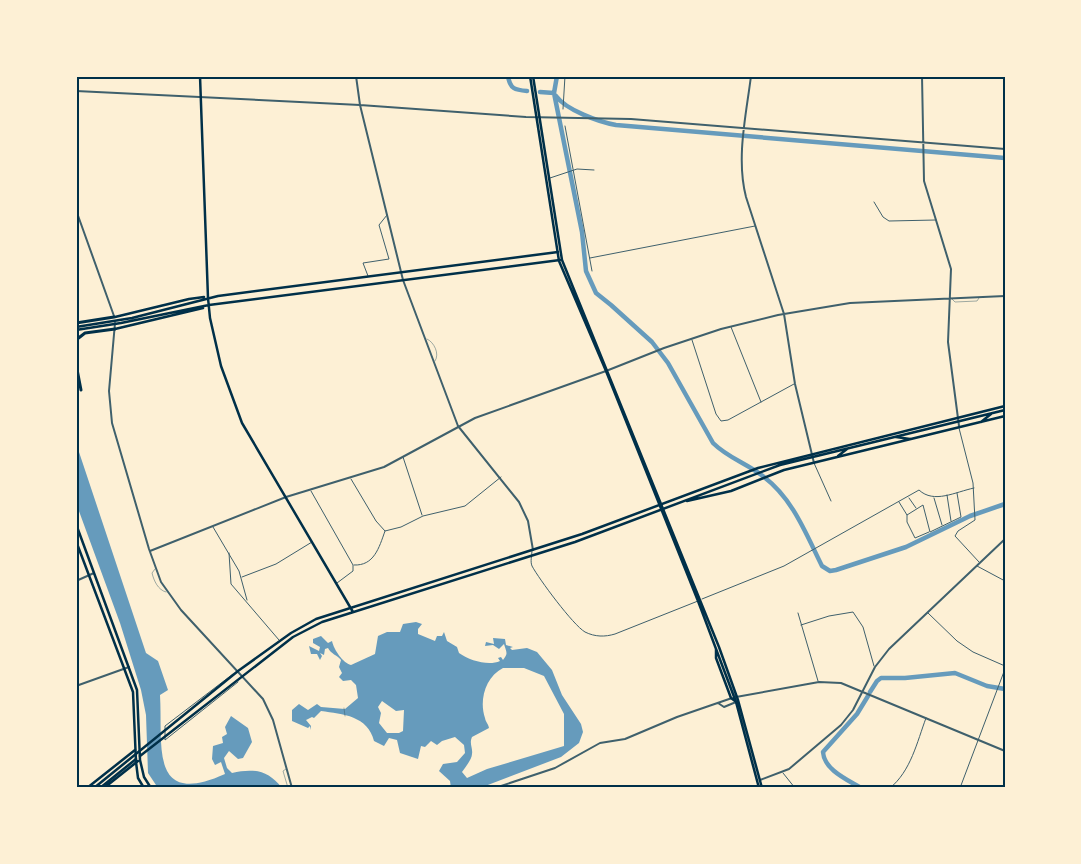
<svg xmlns="http://www.w3.org/2000/svg" width="1081" height="864" font-family="'PT Sans Narrow',sans-serif">
<rect width="100%" height="100%" fill="#fdf0d5"/>
<!-- water -->
<path fill="#669bbc" fill-rule="evenodd" d="M76,443l70,210 12,8 10,29 -8,5c3,51 -11,113 65,79l-4,-12 -6,3 -3,-6 1,-13 10,-3 -1,-6 5,-3 -2,-7 6,-11 17,12 4,14 -9,16 -5,1 -9,-8 -5,7 3,10 5,5c21,-5 36,-3 50,15h-124l-10,-15 -2,-58 -5,-25 -21,-67 -44,-120z
M416,622l6,2 -4,5v5l17,7 2,-5h5l2,-4 3,9 10,6 2,6c11,8 30,13 41,8l-2,-3 3,-1 2,3c5,-7 4,-6 1,-16l-5,5 -6,-4 -8,1 1,-4 8,2 -1,-6 12,1 1,6 7,2 -3,1 2,2 15,-2 10,4 15,18 10,25 19,29 2,8 -4,11 -18,14 -81,31h-29l-1,-7 -11,-10 4,-7 14,-2 8,-9 -1,-8 -9,-8 -13,4 -5,4 -6,-4 -6,6 -4,-1 -3,13 -18,-6 -3,-13 -8,-2 -5,8 -10,-5c-6,-25 -31,-27 -53,-30l-7,7 -2,-1 -6,3 5,6 -1,4v-4l-2,2 -16,-7v-11l7,-6 9,6 9,-6 4,3 24,2 13,-11 -2,-13 -5,-5 -8,1 -4,-4 3,-4 -3,-6 2,-7c-4,-5 -10,-6 -13,-12l-3,1 -1,6 -4,-2 2,3 -2,4 -3,-6h-6l-2,-8 10,5 1,-4 -7,-4v-4l8,-3 7,7 4,-2c2,9 11,22 19,24l24,-11 3,-18 9,-4h13l3,-8zM503,668h21l20,8 20,38v32l-77,23 -20,9 -5,-6c3,-4 10,-13 10,-18 1,-6 -3,-10 0,-17l17,-9c-1,-5 -3,-5 -4,-10 -6,-17 0,-41 18,-50zM382,701l14,10 8,-1 -1,21 -4,2h-12l-8,-10 2,-10 -3,-6z"/>
<g fill="none" stroke-linecap="round" stroke-linejoin="round">
<!-- river -->
<path stroke="#669bbc" stroke-width="4.5" d="M508,76c2,13 7,14 19,15
M557,76l-3,17 28,139 4,39 10,22 15,12 41,37 16,21 45,80c15,15 35,21 51,34 29,22 42,57 58,89l8,5 6,-1 70,-23 64,-31 35,-12
M540,92l14,1
M556,96c10,14 43,26 60,29l389,33
M870,692l7,-11 4,-3h24l50,-5 32,13 18,3
M861,788c-13,-8 -37,-18 -38,-36l34,-38 11,-18"/>
<!-- service -->
<path stroke="#3f606c" stroke-width="0.5" d="M952,299l3,3 22,-1 2,-3
M427,339c7,3 13,15 8,22
M155,569l-3,4c2,8 6,17 14,19
M344,708l1,8
M286,769l-3,2 5,17"/>
<!-- minor -->
<path stroke="#3f606c" stroke-width="1" d="M563,109l2,-33
M565,126l27,145
M550,178l27,-9 17,1
M874,202l9,15 6,4 47,-1
M590,258l165,-32
M368,276l-5,-13 26,-4 -10,-34 8,-10
M731,327l30,75
M692,340l24,74 5,7 7,-1 66,-36
M959,428l14,55 2,37 -17,11 -3,5 24,26
M403,457l19,58
M814,463l17,38
M351,479l25,42 9,10 16,-4 22,-11 42,-10 36,-29
M311,491l42,74v6l-16,12
M947,495l4,26
M909,498l7,10
M934,498l8,27
M899,502l8,13 16,-10 7,27 31,-15 -4,-24
M907,515v7l8,16 14,-6
M213,527l26,44 8,29
M532,550c0,6 -2,11 0,16 7,13 41,59 53,66 10,5 20,5 30,2l83,-33
M229,553l2,31 48,56
M354,565c20,1 25,-17 31,-34
M977,566l28,15
M242,577l34,-13 36,-22
M702,599l82,-33 135,-76c15,14 36,2 55,-2
M798,613l20,68
M928,613l29,28 16,11 32,14
M801,625l28,-9 24,-4 10,15 11,39
M233,674l-68,52v14l73,-58
M783,773l12,15
M890,788c21,-17 27,-46 36,-70
M960,788l45,-119"/>
<!-- tertiary -->
<path stroke="#3f606c" stroke-width="2" d="M356,76l4,29 43,175 55,146 61,76 9,19 5,29
M751,76c-5,40 -15,82 -5,121l38,117 11,70 19,79
M922,76l2,105 27,88 -3,73 11,84
M76,91l284,14 166,12 105,2 374,30
M76,210l38,106
M115,323l-6,68 3,32 37,126 12,33 20,28 82,89 10,21 19,68
M150,551l136,-54 98,-30 91,-49 131,-47 58,-23 57,-19 57,-14 72,-12 155,-7
M76,581l18,-8
M76,686l53,-19
M736,697l83,-15 22,1 164,68
M718,703l6,4 12,-5
M760,780l29,-11 52,-44 12,-15 22,-43 14,-18 116,-110
M495,788l60,-20 45,-25 25,-4 52,-22 55,-19"/>
<!-- secondary -->
<path stroke="#003049" stroke-width="2.5" d="M200,76l8,222 2,20 11,48 21,57 111,189
M115,317l74,-18 15,-2
M76,327l56,-9 86,-22 340,-44
M115,329l88,-21
M76,330l45,-7 88,-18 351,-45
M981,422l10,-8
M896,437l14,2
M838,456l9,-7
M687,501l44,-10 53,-21 221,-54
M140,756l153,-119 29,-15 253,-80 205,-77 225,-55
M87,788l48,-38
M94,788l144,-117 53,-38 25,-14 266,-85 176,-66 247,-62
M100,788l36,-29
M104,788l34,-27"/>
<!-- primary -->
<path stroke="#003049" stroke-width="2.5" d="M530,76l29,185 47,110 92,230 38,101 23,86
M533,76l29,184 157,387 19,53 24,88
M76,524l61,166 3,70 4,17 7,11
M76,541l57,151 3,70 2,16 6,10
M716,649v9l15,40 4,3"/>
<!-- trunk -->
<path stroke="#003049" stroke-width="3" d="M76,323l38,-6
M76,340l9,-7 30,-4
M76,364l5,26"/>
</g>
<!-- border -->
<rect width="1081" height="864" fill="none" stroke="#fdf0d5" stroke-width="155"/>
<rect x="78" y="78" width="926" height="708" fill="none" stroke="#003049" stroke-width="2"/>
</svg>
